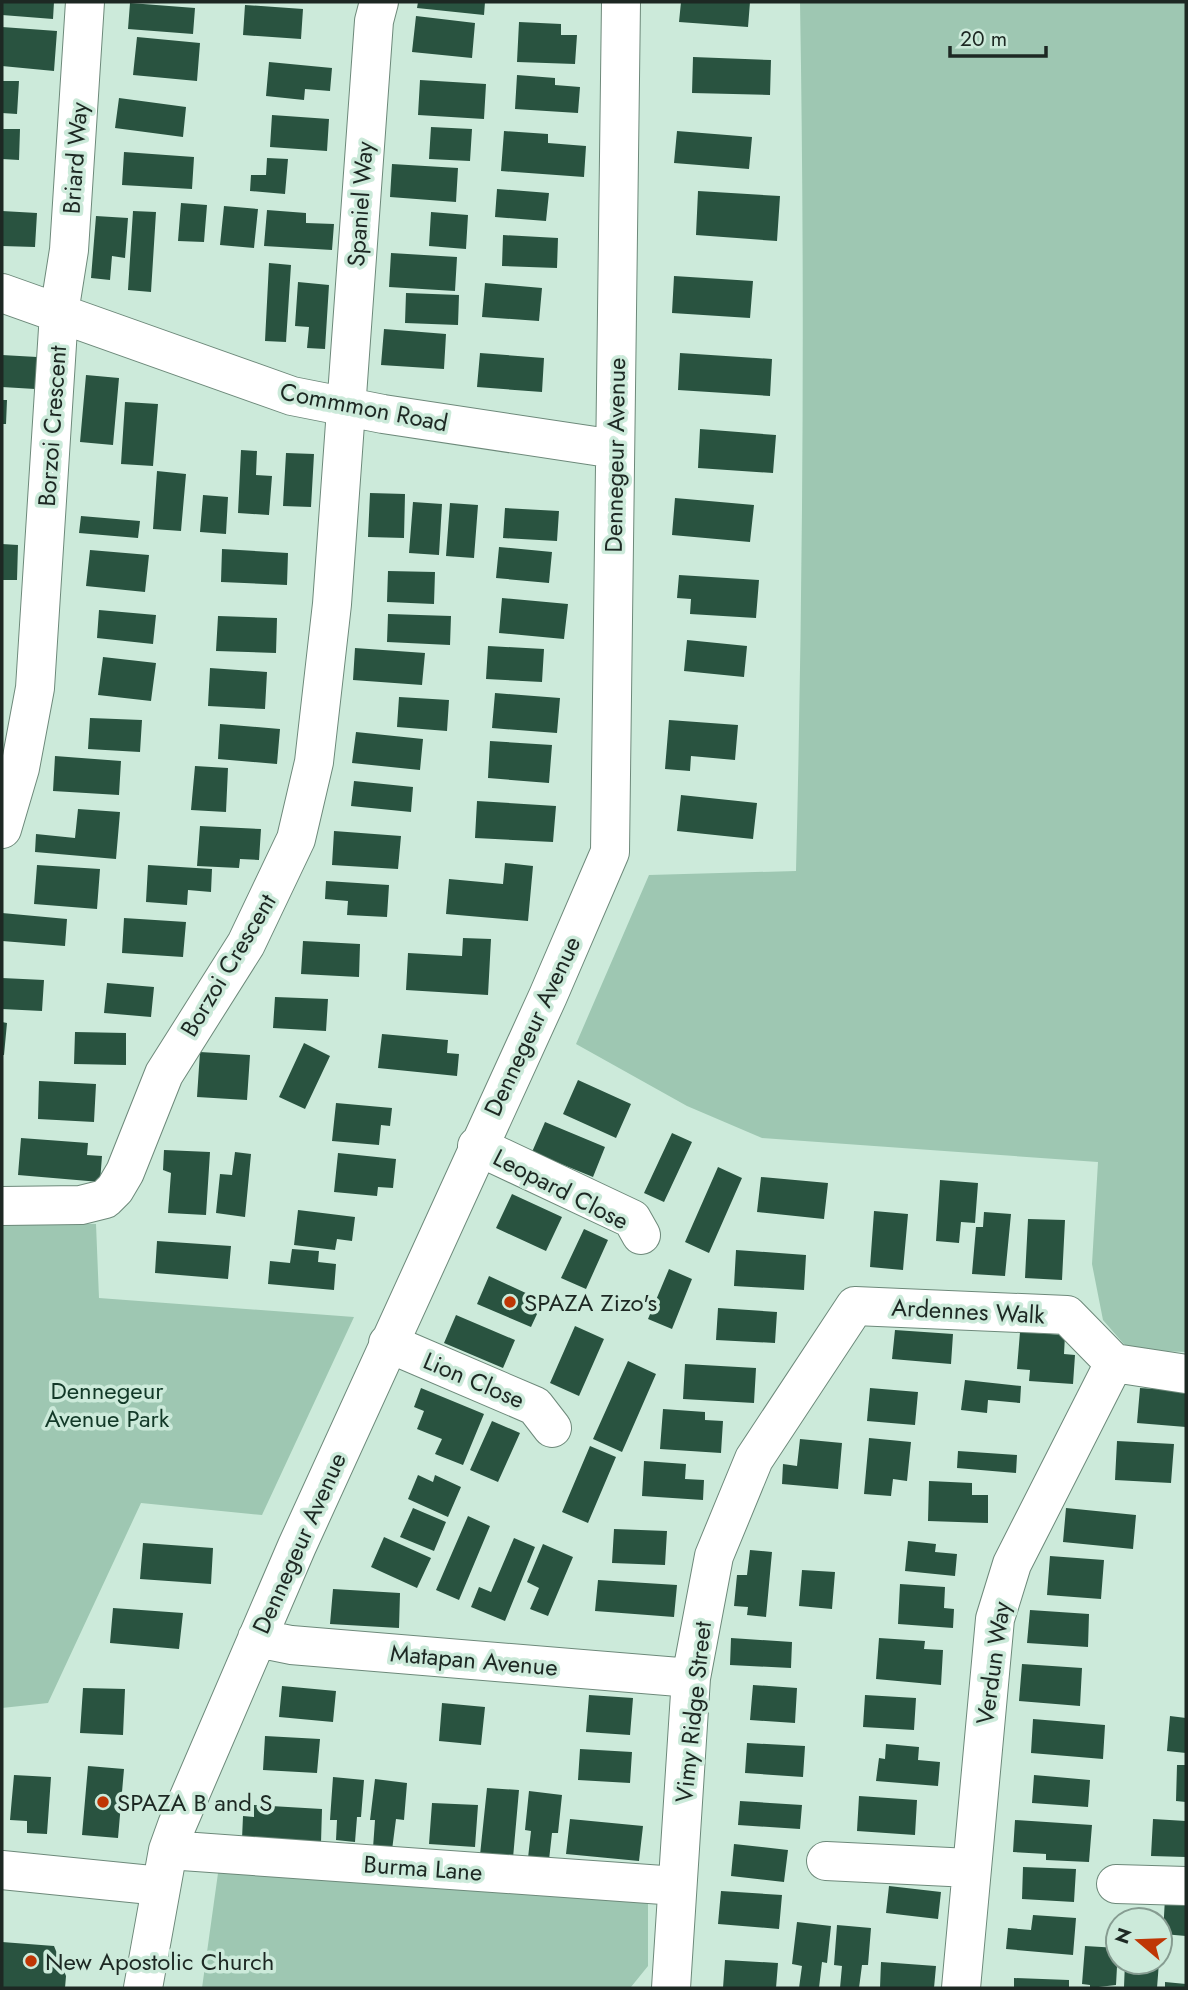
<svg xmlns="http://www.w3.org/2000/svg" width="1188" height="1990" font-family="Jost,sans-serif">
<rect width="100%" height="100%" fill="#cceada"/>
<!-- green -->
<path fill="#9ec7b2" d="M800,2h386v1350l-57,-2 -26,-30 -11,-56 6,-102 -336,-24 -75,-32 -111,-62 73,-169 147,-4c7,-290 9,-579 4,-869z
M2,1223l94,1 3,74 255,19 -92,198 -121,-12 -93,200 -46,5z
M219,1866l429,33v67l-17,21 -5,1h-424z"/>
<!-- building -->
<path fill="#295340" d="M2,2h52l-1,17 -51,-4z
M418,2h67l-1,13 -67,-7z
M681,2h69l-2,25 -69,-5z
M130,3l65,5 -2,26 -65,-5z
M245,5l58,4 -2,30 -58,-4z
M416,16l59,7 -3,35 -60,-6z
M519,22l42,2v11h16l-2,29 -58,-2z
M2,27l55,4 -3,40 -52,-5z
M137,37l63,6 -3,38 -64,-6z
M693,57l78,3 -1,35 -78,-2z
M269,62l63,6 -2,23 -25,-2 -1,11 -38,-4z
M517,75l38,3v7l25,2 -2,26 -63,-4z
M420,80l66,4 -2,35 -66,-4z
M2,81h17l-2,33 -15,-1z
M119,98l67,9 -3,30 -68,-9z
M272,115l57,4 -2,32 -57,-4z
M431,127l41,2 -2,32 -41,-2z
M2,129h18l-1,31 -17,-1z
M504,131l44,3v9l38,3 -2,31 -83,-6z
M677,131l75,6 -3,32 -75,-6z
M124,152l70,5 -2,32 -70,-4z
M267,158l21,1 -3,35 -35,-3 1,-16h15z
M392,164l66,4 -2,34 -66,-5z
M497,189l52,4 -3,28 -51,-4z
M698,191l82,5 -3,45 -81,-6z
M181,203l26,2 -3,37 -26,-1z
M224,206l34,3 -4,39 -34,-3z
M267,210l39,3v10l28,1 -2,26 -68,-4z
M2,211l35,2 -2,34 -33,-1z
M133,211l23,1 -5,80 -23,-2z
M431,212l37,3 -2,34 -37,-3z
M96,216l32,2 -3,40 -13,-2 -2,24 -19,-2z
M503,235l55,3 -1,30 -55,-2z
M391,253l66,4 -2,34 -66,-4z
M269,263l22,2 -5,77 -21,-1z
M674,276l79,5 -3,37 -78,-5z
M298,282l31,3 -4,64 -18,-1 2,-21 -14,-1z
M485,283l57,5 -3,33 -57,-4z
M406,293l53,2 -1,30 -53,-2z
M384,329l62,5 -2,35 -63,-4z
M480,353l64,5 -2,34 -65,-5z
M680,353l92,6 -2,37 -92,-6z
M2,355l35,2 -2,32 -33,-2z
M86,375l33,3 -6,67 -33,-3z
M2,400h5l-1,24h-4z
M125,402l33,2 -5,62 -32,-2z
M700,429l76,6 -3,38 -75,-5z
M241,450l16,1 -1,24 16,1 -3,39 -31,-2z
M286,453l28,1 -3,53 -28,-1z
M157,471l29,3 -5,57 -28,-2z
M370,493l35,1 -1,44 -36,-1z
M203,495l25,2 -2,37 -26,-2z
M675,498l79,7 -4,37 -78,-7z
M413,502l29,2 -3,51 -30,-2z
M450,503l28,2 -4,53 -28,-2z
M505,508l54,3 -2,30 -54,-3z
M81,516l59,5 -2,17 -59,-5z
M2,544l16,1 -1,35h-15z
M499,547l53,5 -3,31 -53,-5z
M222,549l66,4 -1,32 -66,-3z
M90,550l59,5 -4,37 -59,-6z
M388,571l47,1 -1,32 -47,-2z
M679,575l80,5 -3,38 -66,-4 1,-15 -14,-1z
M502,598l66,6 -4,35 -65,-6z
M99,610l57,5 -3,29 -56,-6z
M388,614l63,2 -1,29 -63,-3z
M218,616l59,2 -1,35 -60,-2z
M687,640l60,6 -3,31 -60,-6z
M488,646l56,3 -2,33 -56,-3z
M355,648l70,5 -3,32 -69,-5z
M103,657l53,6 -5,38 -53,-6z
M210,668l57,4 -2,37 -57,-3z
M495,693l65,5 -3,35 -65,-5z
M399,697l50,3 -2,31 -50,-4z
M90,718l52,2 -2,32 -52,-3z
M669,720l69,5 -3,35 -44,-4 -1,15 -25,-2z
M220,724l60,5 -3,35 -59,-5z
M356,732l67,7 -3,31 -68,-7z
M490,741l62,4 -3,38 -61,-5z
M55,756l66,5 -2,34 -66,-4z
M195,766l33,2 -2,44 -35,-2z
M354,781l59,6 -2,25 -60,-6z
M681,795l76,8 -4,36 -76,-8z
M477,801l79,5 -3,36 -78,-4z
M78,809l42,3 -4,47 -81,-7 1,-18 39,4z
M200,826l61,3 -2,31 -19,-1 -1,9 -42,-2z
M334,831l67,5 -3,33 -66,-4z
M505,863l28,3 -5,55 -82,-7 3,-35 54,5z
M37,865l63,4 -3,40 -63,-5z
M148,865l64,4 -1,23 -23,-2 -1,15 -41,-3z
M326,881l63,4 -2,32 -40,-2 1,-14 -23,-2z
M2,913l65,6 -2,27 -63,-5z
M124,918l62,4 -3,35 -61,-4z
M463,938l28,1 -3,56 -82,-5 2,-37 54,3z
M303,941l57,3 -1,33 -58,-3z
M2,978l42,2 -2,31 -40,-2z
M107,983l47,4 -3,30 -47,-4z
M275,997l53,2 -2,32 -53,-3z
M2,1022l5,1 -3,32h-2z
M75,1032l51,1v32l-52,-1z
M382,1034l66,6 -1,13 12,1 -2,22 -79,-8z
M304,1043l26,13 -25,53 -26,-12z
M200,1052l50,3 -3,45 -50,-3z
M578,1080l53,24 -15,34 -53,-24z
M39,1081l57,3 -2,38 -56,-3z
M336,1103l56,5 -2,18 -9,-1 -2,20 -47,-4z
M545,1122l60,25 -12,30 -61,-25z
M672,1133l20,9 -28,60 -20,-9z
M21,1138l67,5 -1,12 15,1 -2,26 -82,-7z
M164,1150l46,2 -4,63 -38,-2 3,-40 -8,-3z
M235,1152l16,2 -6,63 -29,-4 4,-39 12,1z
M338,1153l58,6 -3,29 -15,-1 -1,9 -43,-4z
M718,1167l24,11 -33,75 -24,-11z
M761,1177l67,6 -4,36 -67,-7z
M940,1180l38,3 -3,40 -14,-1 -2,21 -23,-2z
M512,1194l50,23 -16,34 -50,-23z
M298,1210l57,7 -3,24 -15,-2 -2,11 -41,-5z
M874,1211l34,3 -5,56 -33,-3z
M984,1212l27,2 -6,62 -33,-2 4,-47h7z
M1028,1219l37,1 -3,60 -37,-2z
M584,1229l24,11 -22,49 -25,-11z
M157,1241l74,5 -3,33 -73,-6z
M292,1249l27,2 -1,11 18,2 -2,26 -66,-6 2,-23 20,2z
M736,1250l70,5 -2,35 -70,-4z
M669,1269l23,10 -20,50 -24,-10z
M489,1276l54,25 -12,26 -54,-23z
M718,1308l59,4 -2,31 -59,-3z
M456,1315l59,25 -12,28 -59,-25z
M575,1326l29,13 -25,57 -29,-13z
M895,1330l58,4 -2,30 -59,-5z
M1020,1332l45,3 -1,19 11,1 -2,29 -44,-3 1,-11 -13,-1z
M628,1361l28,13 -34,78 -29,-13z
M685,1364l71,4 -2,35 -71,-4z
M965,1380l56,6 -1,17 -32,-3 -1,13 -26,-3z
M421,1388l63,26 -21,51 -28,-11 7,-15 -25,-10 7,-18 -10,-4z
M870,1388l48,4 -3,33 -48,-4z
M1140,1388l46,3v36l-49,-4z
M663,1409l42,3v8l18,1 -2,32 -61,-4z
M492,1421l28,12 -22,49 -28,-12z
M869,1438l42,4 -4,39 -14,-2 -2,17 -27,-2z
M800,1439l42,4 -4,46 -56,-5 1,-20 14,2z
M1117,1441l57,3 -3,39 -56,-3z
M590,1446l26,11 -28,66 -26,-11z
M958,1451l59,4 -1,18 -59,-5z
M644,1461l42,3 -1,15 19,1 -1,20 -61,-4z
M418,1475l15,7 2,-7 26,12 -13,30 -40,-18z
M929,1481l43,2v12h16v28l-60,-2z
M413,1508l33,14 -12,29 -34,-14z
M1066,1508l70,7 -3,34 -70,-7z
M468,1516l22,10 -31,74 -23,-10z
M614,1529l53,2 -2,34 -53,-2z
M384,1537l47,21 -14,30 -46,-21z
M514,1538l21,9 -30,74 -34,-14 8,-20 12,5z
M908,1541l28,3 -1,8 22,2 -2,22 -50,-5z
M143,1543l70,5 -2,36 -71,-5z
M543,1544l30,13 -25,59 -18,-7 9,-21 -12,-6z
M750,1550l22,2 -6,65 -19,-2 1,-8 -14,-1 3,-31h10z
M1050,1556l54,4 -3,39 -54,-4z
M802,1570l33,2 -3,37 -33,-3z
M598,1580l79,5 -3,32 -79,-6z
M900,1584l45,3 -1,21 10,1 -1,19 -55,-4z
M333,1589l67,4 -1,35 -69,-4z
M113,1608l70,5 -4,36 -69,-6z
M1030,1610l59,4 -1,33 -61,-4z
M731,1638l61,4 -1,26 -61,-3z
M879,1638l46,3 -1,8 19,1 -2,35 -65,-6z
M1022,1664l60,4 -2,38 -61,-5z
M753,1685l44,3 -2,35 -45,-3z
M282,1686l54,5 -3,31 -54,-5z
M83,1688l42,1 -2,46 -43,-2z
M589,1695l44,3 -3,37 -44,-3z
M865,1695l51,3 -2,32 -51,-3z
M442,1703l43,4 -4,38 -42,-4z
M1170,1716l16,2v35l-19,-2z
M1033,1719l72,6 -2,34 -72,-6z
M265,1736l55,3 -3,34 -54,-3z
M747,1743l58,3 -2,31 -58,-4z
M886,1744l33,3 -1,13 22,2 -2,24 -62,-5 3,-23 6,1z
M580,1749l52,3 -2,31 -52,-3z
M1177,1765h9v37l-10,-1z
M88,1766l36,3 -6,69 -36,-3z
M14,1775l37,2 -4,57 -20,-1v-12l-17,-1z
M1034,1775l56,5 -2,27 -56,-4z
M333,1777l31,3 -3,37h-4l-2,25 -19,-2 1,-20h-7z
M375,1779l32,4 -3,37 -8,-1 -4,31 -19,-2 2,-28h-5z
M487,1788l32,2 -6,68 -33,-3z
M529,1791l33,4 -4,38h-6l-3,27 -21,-2 3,-27 -6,-1z
M859,1796l58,4 -2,35 -58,-4z
M740,1801l62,4 -2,24 -62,-4z
M432,1803l46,2 -3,42 -46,-3z
M254,1805l68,4 -1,34 -79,-4 1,-23 11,1z
M570,1819l73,7 -4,35 -73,-7z
M1153,1819l33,2v36l-35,-1z
M1015,1820l77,5 -3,37 -43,-2v-6l-33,-2z
M734,1844l54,6 -4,32 -53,-6z
M1023,1867l53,2 -2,33 -52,-3z
M889,1886l52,6 -3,27 -52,-6z
M721,1891l61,4 -3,34 -61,-5z
M1165,1898l21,2v36l-23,-2z
M1033,1915l43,3 -3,37 -67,-6 2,-21 23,2z
M797,1922l34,4 -4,37 -5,-1 -3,26h-20l3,-22 -10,-2z
M837,1925l34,3 -3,37h-6l-3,23h-19l2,-22 -8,-1z
M2,1942l52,4 12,30 -1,12h-63z
M1085,1946l33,2 -2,37 -26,3v-3l-8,-1z
M725,1960l53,3 -2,25h-53z
M881,1962l55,4 -2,22h-54z
M1125,1962h34l-2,26 -33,-1z
M1014,1978l55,2v8h-55z
M1165,1982l21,2v4h-21z"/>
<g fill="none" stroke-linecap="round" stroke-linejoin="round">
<!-- minor casing -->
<g stroke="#6d897a" stroke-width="40">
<path id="minor" d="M2,293l290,103 91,18 232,35
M2,829l18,-61 15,-80 24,-375 10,-63 16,-248
M477,1146l155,73 9,16
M2,1206l79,-1 24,-6 10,-10 10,-17 39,-98 82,-130 50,-105 18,-77 18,-158 42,-583 5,-19
M388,1343l147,63 17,22
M257,1638l34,7 400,33
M168,1850l509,36
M826,1861l144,7
M2,1870l159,16
M1116,1884l70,2
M143,1988l25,-138 9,-25 120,-279 251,-550 62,-144 11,-850
M671,1988l20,-310 23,-122 40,-97 101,-153 212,9 47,48 72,11
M961,1988l34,-369 17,-55 102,-201"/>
</g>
<!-- minor -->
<use href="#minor" stroke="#fff" stroke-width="38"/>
</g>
<!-- markers -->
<g fill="#bf3605" stroke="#cceada" stroke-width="2.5">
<circle cx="510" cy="1302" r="7"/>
<circle cx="103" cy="1802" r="7"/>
<circle cx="31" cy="1961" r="7"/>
</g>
<g text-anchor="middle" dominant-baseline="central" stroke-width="7" stroke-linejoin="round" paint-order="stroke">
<!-- street labels -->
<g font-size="24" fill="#1d2823" stroke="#cceada">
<text transform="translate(75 158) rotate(-86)">Briard Way</text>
<text transform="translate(360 204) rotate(-86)">Spaniel Way</text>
<text transform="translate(364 407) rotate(11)">Commmon Road</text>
<text transform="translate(52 426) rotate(-86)">Borzoi Crescent</text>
<text transform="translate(615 455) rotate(-89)">Dennegeur Avenue</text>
<text transform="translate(228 965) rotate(-59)">Borzoi Crescent</text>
<text transform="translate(532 1026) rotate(-65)">Dennegeur Avenue</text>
<text transform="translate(561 1189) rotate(27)">Leopard Close</text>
<text transform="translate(968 1311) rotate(3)">Ardennes Walk</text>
<text transform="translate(474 1380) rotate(23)">Lion Close</text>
<text transform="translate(299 1543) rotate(-66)">Dennegeur Avenue</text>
<text transform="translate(474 1660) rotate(5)">Matapan Avenue</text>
<text transform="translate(993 1663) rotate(-82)">Verdun Way</text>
<text transform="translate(693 1712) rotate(-84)">Vimy Ridge Street</text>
<text transform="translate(423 1868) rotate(4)">Burma Lane</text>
</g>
<!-- poi labels -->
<g font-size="24" fill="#1d2823" stroke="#cceada" text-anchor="start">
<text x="524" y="1302">SPAZA Zizo's</text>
<text x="117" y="1802">SPAZA B and S</text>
<text x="45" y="1961">New Apostolic Church</text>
</g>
<!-- park labels -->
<g font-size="24" fill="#123928" stroke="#cceada">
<text x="107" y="1390">Dennegeur<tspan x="107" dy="28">Avenue Park</tspan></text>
</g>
</g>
<!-- border -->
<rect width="1188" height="1990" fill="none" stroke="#1d2823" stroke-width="7"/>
<!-- north arrow -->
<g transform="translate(1139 1941) rotate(289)"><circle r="33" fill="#cceada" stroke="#869c91" stroke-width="2"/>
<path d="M0-5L12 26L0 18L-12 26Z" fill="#bf3605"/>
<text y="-10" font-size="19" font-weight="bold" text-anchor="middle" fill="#1d2823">N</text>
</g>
<!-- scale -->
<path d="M950 46v10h96v-10" fill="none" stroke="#1d2823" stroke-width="3.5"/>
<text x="960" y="46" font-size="21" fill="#1d2823" stroke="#cceada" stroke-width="5" paint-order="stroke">20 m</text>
</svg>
